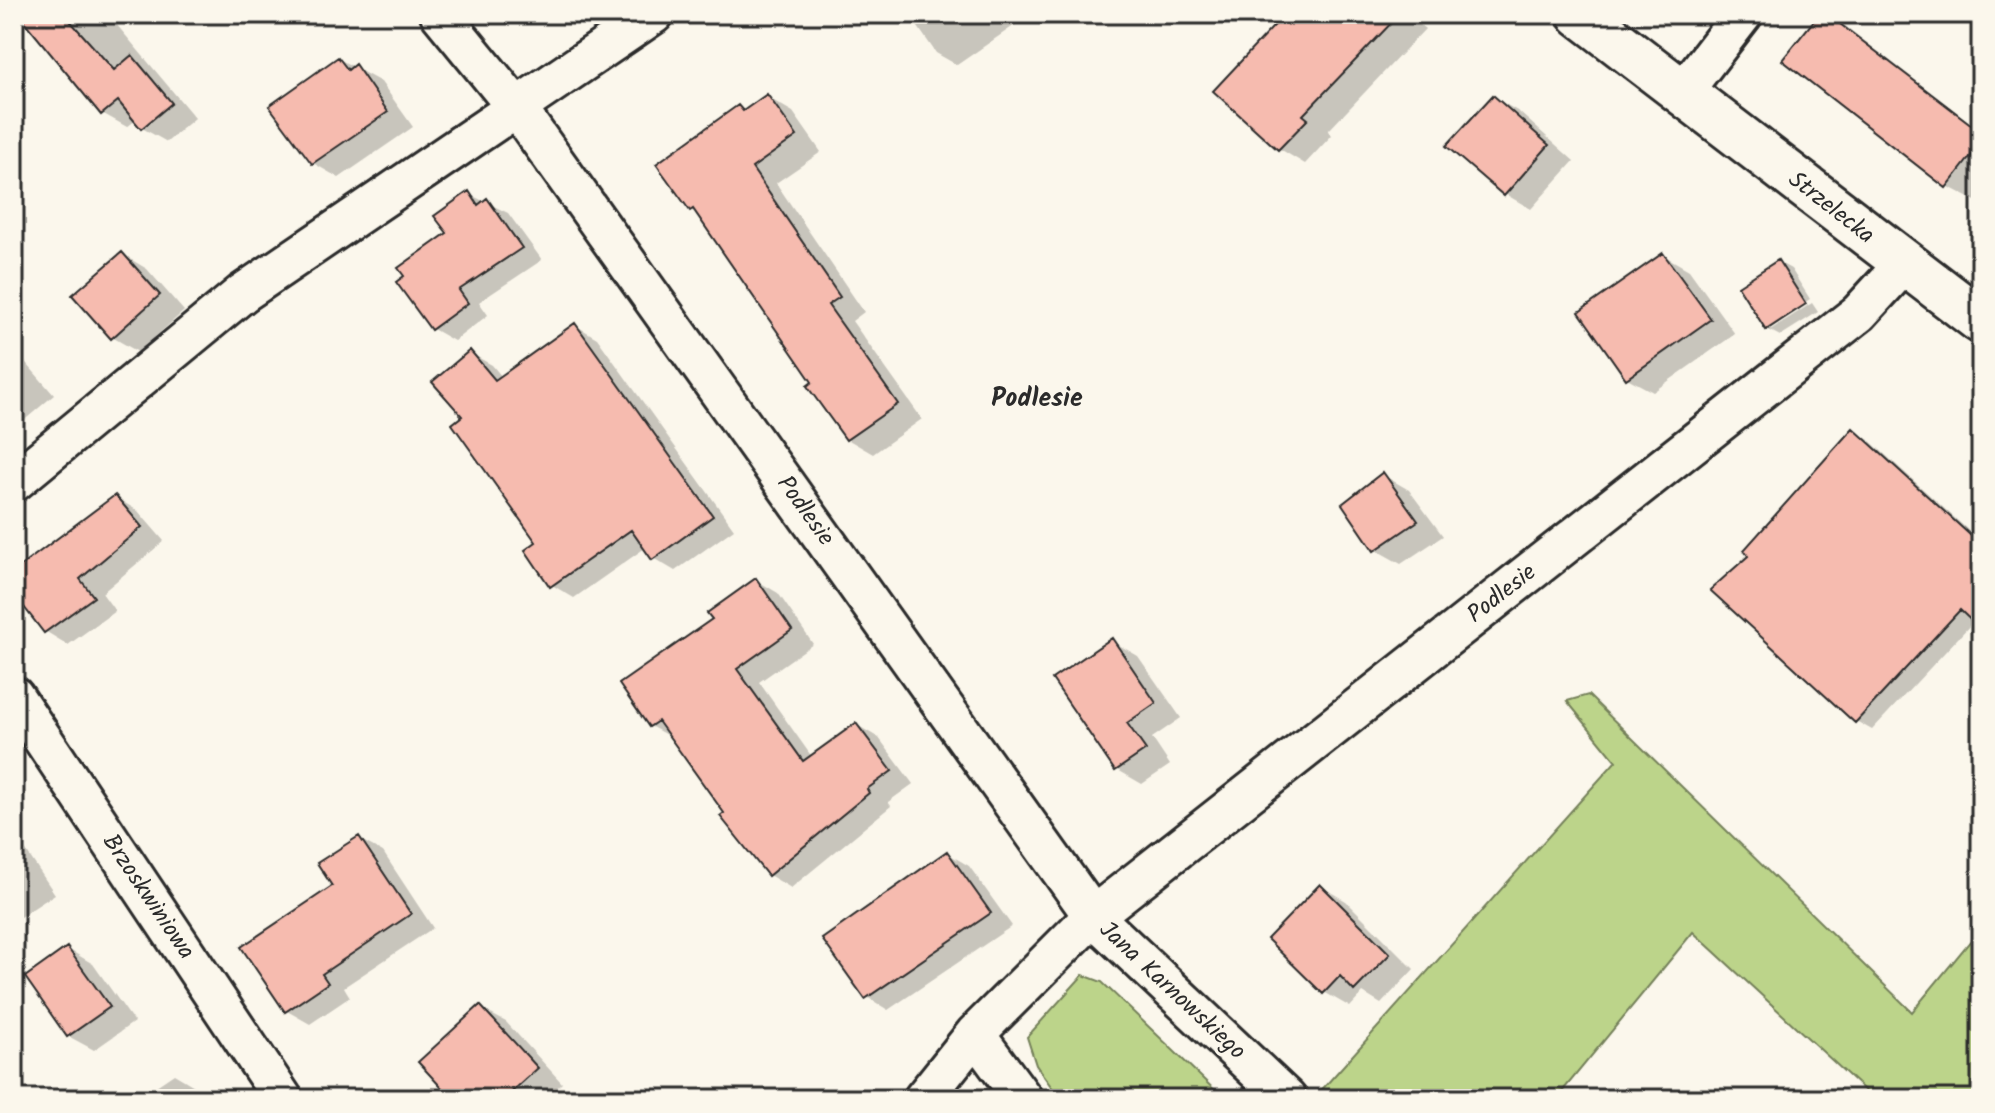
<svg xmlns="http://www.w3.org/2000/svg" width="1995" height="1113" font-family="Kalam,sans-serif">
<rect width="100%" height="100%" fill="#fbf7ec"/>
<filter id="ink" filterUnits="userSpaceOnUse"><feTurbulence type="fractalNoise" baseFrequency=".0125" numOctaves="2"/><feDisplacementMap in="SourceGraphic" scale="16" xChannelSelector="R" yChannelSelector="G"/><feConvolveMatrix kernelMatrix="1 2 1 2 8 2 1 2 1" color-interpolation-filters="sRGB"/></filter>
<g filter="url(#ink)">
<!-- green -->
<path fill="#bcd48a" stroke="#74805a" stroke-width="2" d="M1588,695l324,317 69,-84v171h-107l-181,-167 -137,167h-232l-6,-5 298,-333 -49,-60z
M1083,975l19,7 122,117h-164l-24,-34 -9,-28z"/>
<!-- shadow -->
<path fill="#0003" d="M30,14h86l-5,4 84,100 -28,24 -25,-14 -6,-8 -9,7 -25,-14z
M217,14h69l-13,12 -38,-2z
M909,14h122l-74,51 -21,-12z
M1299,14h109l17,15 -97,102 4,4 -27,29 -25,-15 -40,-36z
M1821,14l24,12 127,98 9,-6v86l-34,-18z
M339,59l42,23 32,45 -74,51 -26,-15z
M767,97l26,15 28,40 -45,31 88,129 -12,9 70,98 -49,35 -26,-15 -32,-56 -116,-169 -8,-4 47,-102 7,4z
M1493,97l26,15 55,49 -43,48 -26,-15z
M469,194l39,19 34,47 -63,42 9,13 -34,26 -21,-12 17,-95z
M122,254l25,15 37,42 -46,41 -26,-15z
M1663,255l26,15 46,64 -82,58 -26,-14z
M1778,262l13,7 19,30 -40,26v5l42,-27 6,9 -38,24 -13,-7z
M575,325l22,13 137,191 -59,42 -22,-13 -8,-10 -71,50 -22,-13 -13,-43 -74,-125 5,-64 22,12 10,12z
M14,349l40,46 -40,34z
M1853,430l16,10 112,102v85l-7,-6 -102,109 -16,-9 -105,-165z
M1383,475l26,15 34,46 -42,28 -25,-14z
M115,497l23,14 26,30 -62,52 13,18 -47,34 -23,-14 -31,-41v-16z
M756,580l22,13 35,51 -54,38 53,75 45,-32 22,13 34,46 -25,18 3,4 -100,82 -22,-13 -95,-136 -24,-13 65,-106z
M1112,641l26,15 43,62 -29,20 18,27 -28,19 -26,-15z
M14,833l41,61 -41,27z
M359,839l24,13 50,76 -89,59 6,10 -40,27 -23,-13 -44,-63 92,-61z
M947,853l22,13 43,60 -124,84 -21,-13z
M1320,886l26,15 68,68 -33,35 -18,-11 -13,14 -26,-15z
M68,949l25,15 41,58 -40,28 -26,-14z
M480,1008l26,14 56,61 -17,16h-90z
M174,1074l32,19 4,6h-73z"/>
<!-- building -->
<path fill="#f6bbaf" stroke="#2b2b2b" stroke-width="2" d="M18,14h46l50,56 18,-15 40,48 -31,26 -23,-28 -17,14z
M1285,14h115l-97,101 5,4 -30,31 -65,-59z
M1819,14h8l154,118v11l-35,45 -164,-128z
M338,57l10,13 7,-6 33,48 -76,52 -43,-58z
M767,94l30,42 -45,32 88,129 -12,8 70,99 -52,36 -39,-54 5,-4 -119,-173 -3,2 -34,-47 82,-59 5,6z
M1493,95l56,50 -45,51 -58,-50z
M469,191l9,14 9,-7 35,50 -63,42 9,13 -37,27 -35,-48 8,-6 -6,-8 49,-35 -13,-17z
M122,252l38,43 -49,44 -39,-44z
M1663,253l48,66 -85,60 -47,-67z
M1778,260l28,44 -40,26 -28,-44z
M575,323l138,193 -61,44 -21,-30 -81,57 -25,-37 11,-8 -84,-118 10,-8 -30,-34 38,-32 25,30z
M1853,428l128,117v85l-21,-20 -105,113 -145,-133 38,-34 -4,-6z
M1383,472l35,49 -44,30 -32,-47z
M115,495l27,32 -62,52 14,18 -50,36 -30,-39v-23z
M756,578l36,52 -55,39 66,92 53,-38 36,48 -25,18 2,4 -101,83 -48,-60 4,-3 -66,-92 -9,6 -30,-43 93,-65 -5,-6z
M1112,638l44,65 -29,20 19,27 -31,21 -63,-92z
M359,836l52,78 -89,60 6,9 -43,29 -44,-65 91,-61 -15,-23z
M947,851l44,62 -126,86 -43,-60z
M1320,884l70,70 -36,37 -14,-15 -17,18 -56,-55z
M67,947l43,60 -43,30 -42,-60z
M480,1005l58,63 -34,31h-52l-34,-37z"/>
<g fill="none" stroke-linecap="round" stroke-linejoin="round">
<!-- street casing -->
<g stroke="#2b2b2b" stroke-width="44">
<path id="street" d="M440,14l76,93 577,809 194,183
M1682,93l61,-79
M14,482l229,-189 411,-279
M14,696l269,403
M975,1034l48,65
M923,1099l52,-65 118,-118 766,-603 45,-49"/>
</g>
<!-- secondary casing -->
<g stroke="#2b2b2b" stroke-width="50">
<path id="secondary" d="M1580,14l401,307"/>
</g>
<!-- street -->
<use href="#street" stroke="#fbf7ec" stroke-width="38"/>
<!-- secondary -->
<use href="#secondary" stroke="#fbf7ec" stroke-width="44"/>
</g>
</g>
<g text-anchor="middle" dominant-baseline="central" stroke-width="6" stroke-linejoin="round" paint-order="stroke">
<!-- street labels -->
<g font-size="24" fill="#2b2b2b" stroke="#fbf7ec">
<text transform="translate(1831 208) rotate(38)">Strzelecka</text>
<text transform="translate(805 511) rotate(54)">Podlesie</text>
<text transform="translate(1502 594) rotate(-38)">Podlesie</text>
<text transform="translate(148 897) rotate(56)">Brzoskwiniowa</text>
<text transform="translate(1172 991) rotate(43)">Jana Karnowskiego</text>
</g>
<!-- neighbourhood labels -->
<g font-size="26" font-weight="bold" fill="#2b2b2b" stroke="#fbf7ec">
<text x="1037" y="399">Podlesie</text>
</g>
</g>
<!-- margin -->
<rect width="1995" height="1113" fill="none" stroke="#fbf7ec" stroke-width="48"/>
<rect x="24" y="24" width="1947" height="1065" fill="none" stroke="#2b2b2b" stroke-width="3" filter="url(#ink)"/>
</svg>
